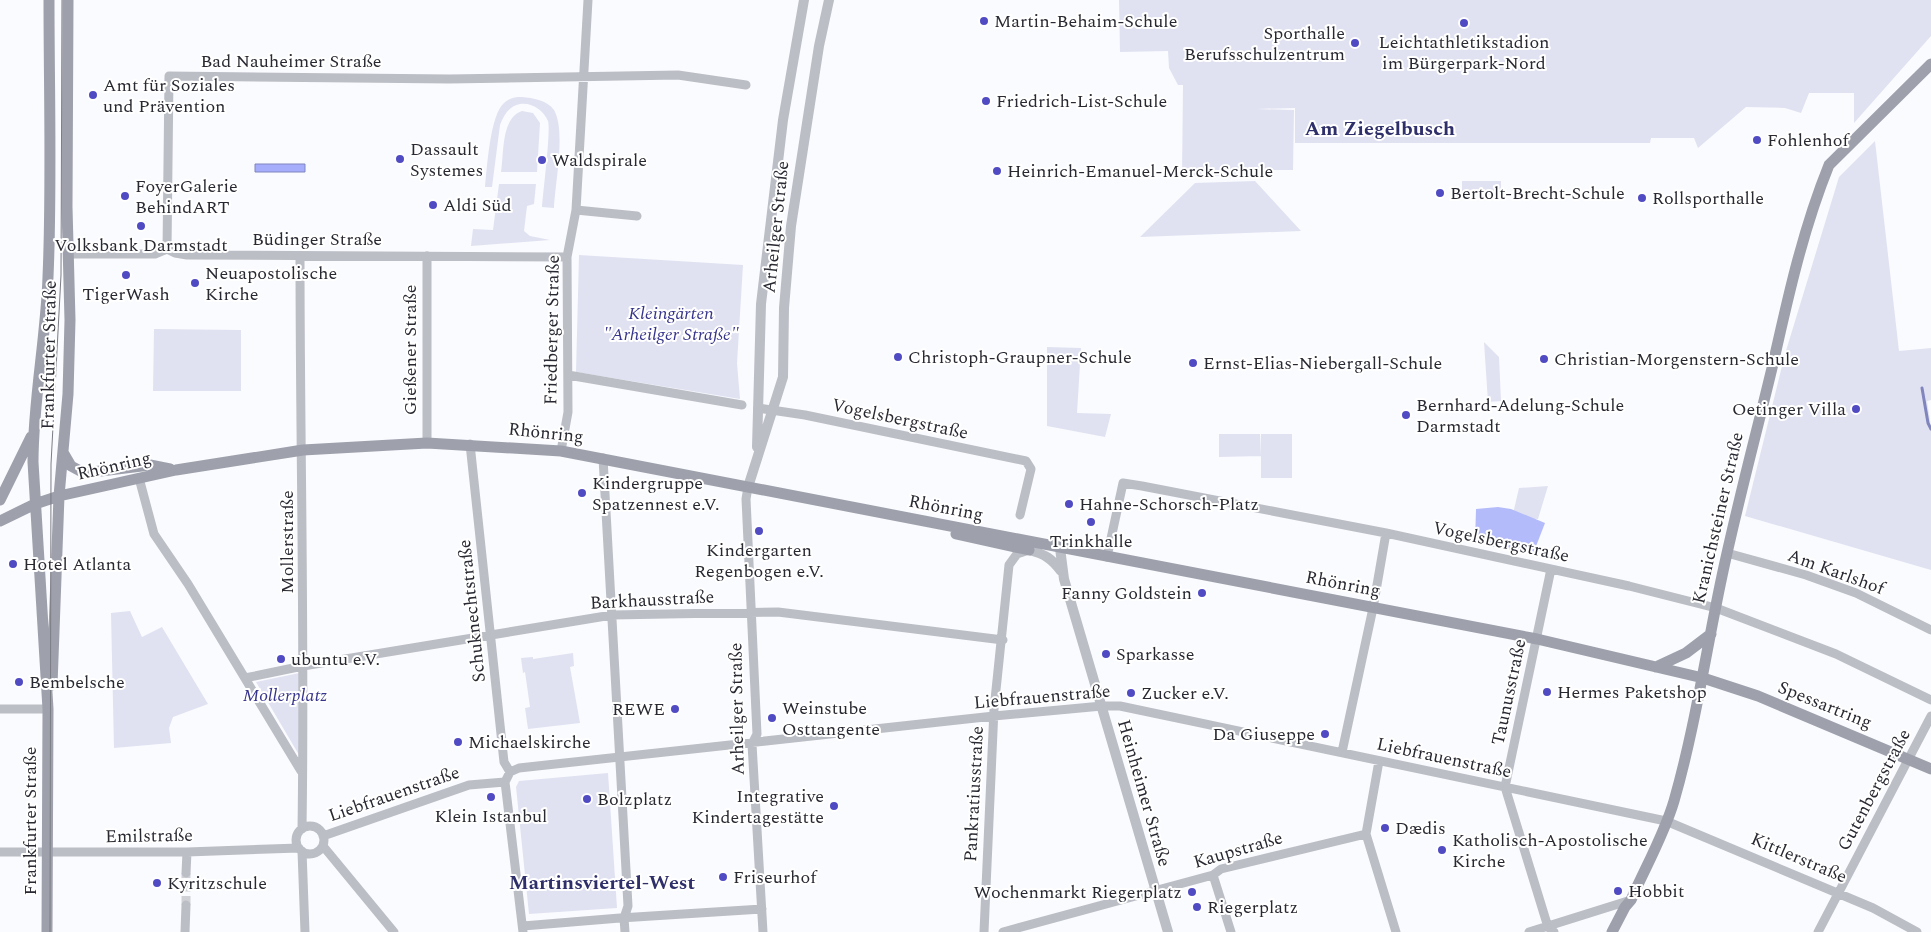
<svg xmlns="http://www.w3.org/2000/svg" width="1931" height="932" font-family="Spectral,serif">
<rect width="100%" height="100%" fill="#fafbff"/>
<!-- green -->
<path fill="#e0e2f1" d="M1119,0h812v36l-77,87v-30h-45l-8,20 -16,-5 -39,-1 -48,41 -4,-10h-43l-1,5h-355v-35l-38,1 37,1 -1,60h-36v5l-75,2 1,-92h-5l-9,-17 -1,-17 -48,1z
M522,97c11,1 25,3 32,13 12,20 1,74 0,98l-12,-1c1,-14 9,-78 6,-86 -4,-10 -16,-19 -28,-17 -11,2 -16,11 -20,21l-8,62h-7c2,-19 5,-72 19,-84 5,-5 11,-6 18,-6z
M522,111l11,2 7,10 -3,49h-36c3,-19 0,-54 21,-61z
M1875,141l24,210 32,-3v52l-4,1 4,26v143l-186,-54 40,-162 54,-177z
M1255,181l46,50 -161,6 55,-54z
M1462,181h39v14h-39z
M499,184h37l-2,20 -7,2 -3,25 6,5 20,4 -79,6 2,-17 20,1z
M579,255l164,10 -6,98 3,36 -164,-27z
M154,329l87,1v61h-88z
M1484,342l15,15 2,44 -13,1z
M1047,347l34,1 -4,65 34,1 -6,23 -58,-11z
M1219,434h41l1,22 -42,1z
M1261,434h31v44h-31z
M1548,486l-10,33 -26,-1 7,-30z
M130,611l12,26 20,-10 46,77 -35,13 -4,11 2,15 -57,5 -3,-135z
M573,653l1,13 -4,1 10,56 -52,6 -3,-21 5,-1 -5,-35 -2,1 -2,-15 12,-1v2z
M304,672l-2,88 -46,-78z
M608,773l9,135 -88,6 -13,-127 3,-6z"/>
<!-- forest -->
<path fill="#b4bbfa" d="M1498,507l13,2 34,14 -12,31 -58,-11 1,-34z"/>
<!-- water -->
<path fill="#a6adfb" stroke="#8085be" d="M255,164h50v8h-50z"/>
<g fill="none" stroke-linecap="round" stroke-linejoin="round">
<!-- stream -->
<path stroke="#8085be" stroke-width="3" d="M1922,388l6,35 3,6"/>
<!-- minor-tunnel -->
<path stroke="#d0d1d6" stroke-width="9" stroke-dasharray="9 4.5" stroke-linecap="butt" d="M186,905v-32"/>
<!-- minor -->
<path stroke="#bcbec6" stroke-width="9" d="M576,210l61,6
M167,249l2,-173 281,3 228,-4 68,10
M69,254h86l12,-5 8,4 12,2 380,2
M300,256c0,191 5,382 2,573
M568,375l174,30
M758,408l47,7 221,46 5,8 -11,46
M427,443v-187
M470,444l34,318 6,10
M561,451l7,-39 -1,-155 9,-47 12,-210
M603,458l25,448 -4,12 1,14
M139,478l15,56 34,50 113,187
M748,487l-2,12 11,235 -5,10 11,188
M1727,553l79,22 50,18 75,37
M1107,557l16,-74 19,3 244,47 243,53 87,22 120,46 95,46
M1551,569l-46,218 43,140 6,5
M245,678l58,-12 309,-51 166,-3 225,28
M0,709h48
M1342,752l31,-144 13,-75
M1379,761l-13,73 30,98
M296 840a14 14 0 1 1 28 0a14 14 0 1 1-28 0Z
M323,836l146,-51 36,-3
M323,846l71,86
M302,851l3,81
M0,852h187l112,-4
M186,873l1,-21
M1213,875l18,57
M523,926l97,-8 142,-9
M185,932l1,-27
M523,932l-18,-150 5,-10 9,-4 475,-52 108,-10h18l546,115 207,87 44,24
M984,932l10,-223 15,-144 8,-11 12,-4
M1003,932l210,-57 8,-6 145,-35
M1529,932l102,-32
M1818,932l113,-216"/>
<!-- tertiary -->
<path stroke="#bcbec6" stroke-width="10" d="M757,447l4,-143 22,-184 21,-120
M748,487l35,-110 1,-69 7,-82 28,-180 10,-46
M1060,548l4,31 104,353
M1029,550c16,4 23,9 32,21"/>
<!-- secondary -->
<path stroke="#9ea0ac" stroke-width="11" d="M64,454l7,12 13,7 66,-8 20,4
M0,500l31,-63
M0,521l35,-17 24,-8 117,-26 127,-20 124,-7 134,8 976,188 166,39 55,18 173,73
M956,534l73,16
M1656,667l30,-14 25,-19
M52,685l7,-189 9,-102 2,-74 -3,-113 1,-207
M47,932l1,-223 -15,-247c0,-62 13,-123 15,-185 4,-92 1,-185 1,-277
M1612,932l13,-25 6,-7c14,-32 33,-65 43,-99 21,-73 32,-150 48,-225 15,-71 34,-141 51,-212 15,-67 30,-135 56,-199l102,-101"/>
<!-- tram -->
<path stroke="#7c7d84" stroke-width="1" d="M50,932l1,-468 10,-189 1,-275"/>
</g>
<!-- markers -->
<g fill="#504bc2" stroke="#fff" stroke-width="2">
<circle cx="984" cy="21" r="5"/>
<circle cx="1464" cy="23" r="5"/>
<circle cx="1355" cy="43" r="5"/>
<circle cx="93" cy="95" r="5"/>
<circle cx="986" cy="101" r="5"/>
<circle cx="1757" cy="140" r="5"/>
<circle cx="400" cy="159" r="5"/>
<circle cx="542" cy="160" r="5"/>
<circle cx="997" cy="171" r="5"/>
<circle cx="1440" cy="193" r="5"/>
<circle cx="125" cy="196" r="5"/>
<circle cx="1642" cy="198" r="5"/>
<circle cx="433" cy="205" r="5"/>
<circle cx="141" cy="226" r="5"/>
<circle cx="126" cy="275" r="5"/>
<circle cx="195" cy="283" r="5"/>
<circle cx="898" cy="357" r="5"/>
<circle cx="1544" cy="359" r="5"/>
<circle cx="1193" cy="363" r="5"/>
<circle cx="1856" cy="409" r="5"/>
<circle cx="1406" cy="415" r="5"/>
<circle cx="582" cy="493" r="5"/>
<circle cx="1069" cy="504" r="5"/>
<circle cx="1091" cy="522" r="5"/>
<circle cx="759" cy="531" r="5"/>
<circle cx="13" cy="564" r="5"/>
<circle cx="1202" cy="593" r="5"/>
<circle cx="1106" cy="654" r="5"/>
<circle cx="281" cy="659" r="5"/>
<circle cx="19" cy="682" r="5"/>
<circle cx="1547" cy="692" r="5"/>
<circle cx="1131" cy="693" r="5"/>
<circle cx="675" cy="709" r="5"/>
<circle cx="772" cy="718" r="5"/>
<circle cx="1325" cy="734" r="5"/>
<circle cx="458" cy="742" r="5"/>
<circle cx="491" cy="797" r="5"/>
<circle cx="587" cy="799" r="5"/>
<circle cx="834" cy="806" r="5"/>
<circle cx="1385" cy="828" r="5"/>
<circle cx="1442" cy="850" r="5"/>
<circle cx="723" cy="877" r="5"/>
<circle cx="157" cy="883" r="5"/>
<circle cx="1618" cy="891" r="5"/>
<circle cx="1192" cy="892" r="5"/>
<circle cx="1197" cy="907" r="5"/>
</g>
<g text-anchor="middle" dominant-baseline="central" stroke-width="4" stroke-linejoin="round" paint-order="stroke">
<!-- poi labels -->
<g font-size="18" fill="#282931" stroke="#fff" text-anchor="start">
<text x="994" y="21">Martin-Behaim-Schule</text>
<text x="1345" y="33" text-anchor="end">Sporthalle<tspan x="1345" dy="21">Berufsschulzentrum</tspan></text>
<text x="1464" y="42" text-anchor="middle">Leichtathletikstadion<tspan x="1464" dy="21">im Bürgerpark-Nord</tspan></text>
<text x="103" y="85">Amt für Soziales<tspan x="103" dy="21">und Prävention</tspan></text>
<text x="996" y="101">Friedrich-List-Schule</text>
<text x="1767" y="140">Fohlenhof</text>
<text x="410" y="149">Dassault<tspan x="410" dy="21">Systemes</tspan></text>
<text x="552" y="160">Waldspirale</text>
<text x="1007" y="171">Heinrich-Emanuel-Merck-Schule</text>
<text x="135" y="186">FoyerGalerie<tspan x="135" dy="21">BehindART</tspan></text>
<text x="1450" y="193">Bertolt-Brecht-Schule</text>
<text x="1652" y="198">Rollsporthalle</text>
<text x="443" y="205">Aldi Süd</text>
<text x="141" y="245" text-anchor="middle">Volksbank Darmstadt</text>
<text x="205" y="273">Neuapostolische<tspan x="205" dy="21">Kirche</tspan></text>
<text x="126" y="294" text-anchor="middle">TigerWash</text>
<text x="908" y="357">Christoph-Graupner-Schule</text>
<text x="1554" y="359">Christian-Morgenstern-Schule</text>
<text x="1203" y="363">Ernst-Elias-Niebergall-Schule</text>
<text x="1416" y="405">Bernhard-Adelung-Schule<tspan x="1416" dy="21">Darmstadt</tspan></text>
<text x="1846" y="409" text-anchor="end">Oetinger Villa</text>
<text x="592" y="483">Kindergruppe<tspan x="592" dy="21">Spatzennest e.V.</tspan></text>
<text x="1079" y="504">Hahne-Schorsch-Platz</text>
<text x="1091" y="541" text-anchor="middle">Trinkhalle</text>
<text x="759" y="550" text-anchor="middle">Kindergarten<tspan x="759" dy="21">Regenbogen e.V.</tspan></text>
<text x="23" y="564">Hotel Atlanta</text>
<text x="1192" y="593" text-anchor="end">Fanny Goldstein</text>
<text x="1116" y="654">Sparkasse</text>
<text x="291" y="659">ubuntu e.V.</text>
<text x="29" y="682">Bembelsche</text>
<text x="1557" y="692">Hermes Paketshop</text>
<text x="1141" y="693">Zucker e.V.</text>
<text x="782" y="708">Weinstube<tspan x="782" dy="21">Osttangente</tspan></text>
<text x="665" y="709" text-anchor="end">REWE</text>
<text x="1315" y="734" text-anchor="end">Da Giuseppe</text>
<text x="468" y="742">Michaelskirche</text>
<text x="824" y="796" text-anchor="end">Integrative<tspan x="824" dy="21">Kindertagestätte</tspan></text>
<text x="597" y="799">Bolzplatz</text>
<text x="491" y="816" text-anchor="middle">Klein Istanbul</text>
<text x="1395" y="828">Dædis</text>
<text x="1452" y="840">Katholisch-Apostolische<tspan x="1452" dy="21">Kirche</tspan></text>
<text x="733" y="877">Friseurhof</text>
<text x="167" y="883">Kyritzschule</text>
<text x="1628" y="891">Hobbit</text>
<text x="1182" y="892" text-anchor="end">Wochenmarkt Riegerplatz</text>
<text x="1207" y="907">Riegerplatz</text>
</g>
<!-- street labels -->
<g font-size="18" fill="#282931" stroke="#fff">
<text x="291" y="61">Bad Nauheimer Straße</text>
<text transform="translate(776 227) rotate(-84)">Arheilger Straße</text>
<text x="317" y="239">Büdinger Straße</text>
<text transform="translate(552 330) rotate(-89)">Friedberger Straße</text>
<text transform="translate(410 350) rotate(-90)">Gießener Straße</text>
<text transform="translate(49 355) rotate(-89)">Frankfurter Straße</text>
<text transform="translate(900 419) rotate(12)">Vogelsbergstraße</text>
<text transform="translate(546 433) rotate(6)">Rhönring</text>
<text transform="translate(114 466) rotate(-13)">Rhönring</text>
<text transform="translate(946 508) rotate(11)">Rhönring</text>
<text transform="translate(1718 518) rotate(-77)">Kranichsteiner Straße</text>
<text transform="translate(287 542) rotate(-90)">Mollerstraße</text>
<text transform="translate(1501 542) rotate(12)">Vogelsbergstraße</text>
<text transform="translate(1836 572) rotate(20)">Am Karlshof</text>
<text transform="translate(1343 584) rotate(11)">Rhönring</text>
<text transform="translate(652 600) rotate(-3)">Barkhausstraße</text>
<text transform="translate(472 611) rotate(-96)">Schuknechtstraße</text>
<text transform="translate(1509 692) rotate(-78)">Taunusstraße</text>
<text transform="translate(1042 697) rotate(-5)">Liebfrauenstraße</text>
<text transform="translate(1825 705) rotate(22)">Spessartring</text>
<text transform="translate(737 709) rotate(-91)">Arheilger Straße</text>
<text transform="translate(1444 758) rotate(12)">Liebfrauenstraße</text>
<text transform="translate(1874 790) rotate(-62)">Gutenbergstraße</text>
<text transform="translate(1144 793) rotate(74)">Heinheimer Straße</text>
<text transform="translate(394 794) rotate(-19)">Liebfrauenstraße</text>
<text transform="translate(974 794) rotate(-87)">Pankratiusstraße</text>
<text transform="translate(30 821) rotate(-90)">Frankfurter Straße</text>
<text transform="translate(149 836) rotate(-1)">Emilstraße</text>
<text transform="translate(1238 850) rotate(-16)">Kaupstraße</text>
<text transform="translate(1799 858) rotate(23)">Kittlerstraße</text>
</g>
<!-- park labels -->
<g font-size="18" font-style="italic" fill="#37348b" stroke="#fff">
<text x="671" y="313">Kleingärten<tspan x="671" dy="21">"Arheilger Straße"</tspan></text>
<text x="285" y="695">Mollerplatz</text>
</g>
<!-- quarter labels -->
<g font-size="20" font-weight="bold" fill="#2f2f6a" stroke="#fff">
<text x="1380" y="129">Am Ziegelbusch</text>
<text x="602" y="883">Martinsviertel-West</text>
</g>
</g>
</svg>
